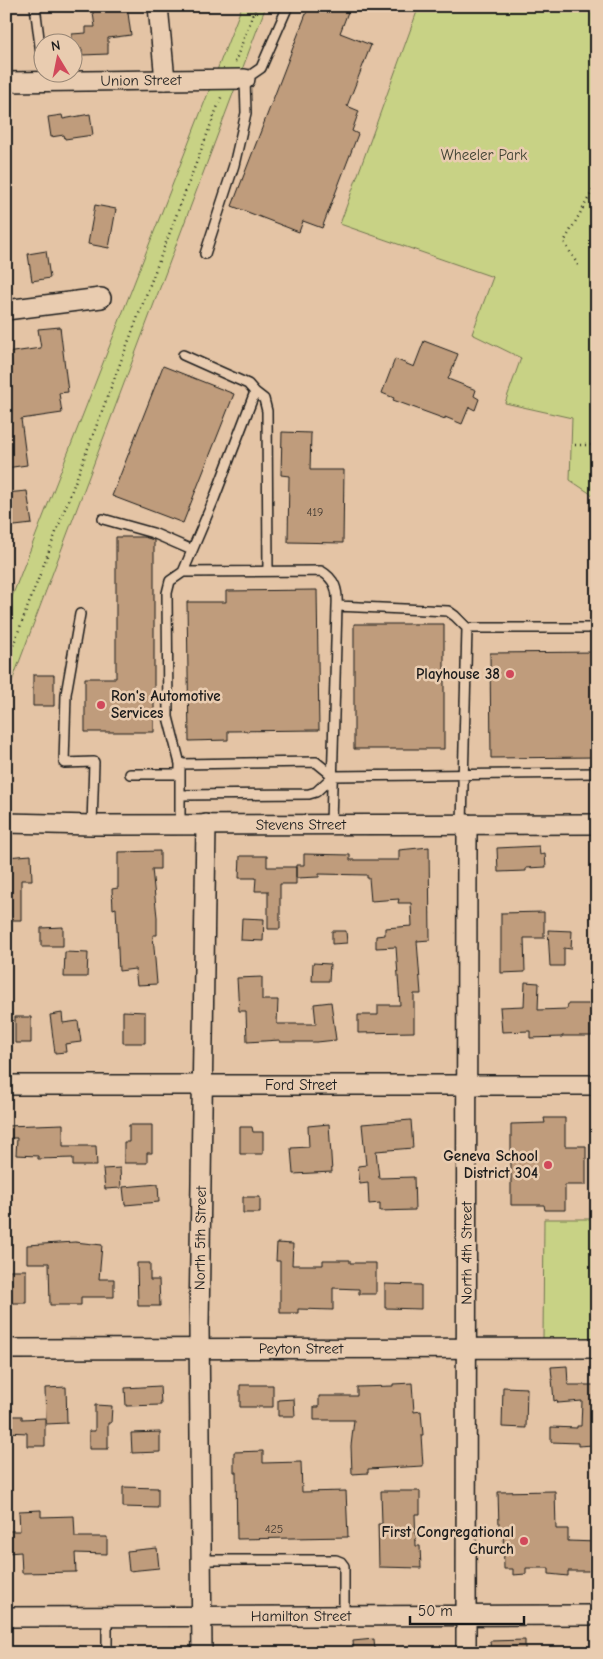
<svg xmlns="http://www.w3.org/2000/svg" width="603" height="1659" font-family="'Comic Neue',sans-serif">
<rect width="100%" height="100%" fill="#e4c4a5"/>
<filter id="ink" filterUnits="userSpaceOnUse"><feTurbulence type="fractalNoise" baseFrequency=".02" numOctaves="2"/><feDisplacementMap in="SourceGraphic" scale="10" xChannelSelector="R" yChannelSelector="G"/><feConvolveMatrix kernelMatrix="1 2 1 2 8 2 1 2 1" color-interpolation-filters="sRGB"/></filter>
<g filter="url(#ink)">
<!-- green -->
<path fill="#c8d285" stroke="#727750" d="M242,6h24l-260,691v-85z
M419,6h178v492l-27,-18 2,-62 -67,-15 16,-45 -49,-24 21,-57 -153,-53z
M544,1219h53v120h-54z"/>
<!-- building -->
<path fill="#bf9c7b" stroke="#1c1c1c" d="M92,6h35l4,29 -23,3v16l-26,1v-6l-10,1v-16l14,-1v-6h9z
M309,6h24l15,6 -8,21 31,12 -24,61 12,5 -7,20 6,3 -36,94 -19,-7 -4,11 -67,-26z
M90,114l3,21 -28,4 -1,-4 -13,2 -3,-20 14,-2 1,4z
M95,205l21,4 -7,39 -21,-4z
M46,251l4,27 -18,3 -4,-27z
M60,327l8,65 -9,1 3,20 -41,6 6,46 -21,3v-115l35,-5 -3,-19z
M424,341l34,13 -10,25 28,11 -2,6 5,3 -4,11 -6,-3 -7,17 -17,-7v2l-52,-19 1,-2 -12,-5 13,-34 19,8z
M163,366l71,28 -51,129 -71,-27z
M282,432l29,1 -1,37h34l-1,73 -55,-1 1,-66 -8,-1z
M27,491l5,33 -26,3v-34z
M116,537h28l10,3v192h-69v-54h31z
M317,590l2,140 -91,1v9l-39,1 -2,-139h39v-11z
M354,624h90v125h-90z
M597,652v105l-106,1 -1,-105z
M33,675h21v31h-21z
M539,846l1,9 5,-1 1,13 -20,1v3l-28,1 -1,-24z
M429,847l1,93 -13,1 4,53h-7v38l-56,1v-18h20v-10h22l-4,-58 -20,1v-12l9,-1v-7l27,-2 -1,-23h-13l1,-4 -28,2 -2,-23h-2v-3l-48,-1v3l-23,1v-13h8v-11l46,1v5h49v-10z
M160,851v18h-8l5,48v18h-4l4,49 -20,1 -2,-16 -16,2 -3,-63 -3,1 -1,-20 6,-1v-36z
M31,855l1,25h-11v40h-15v-63z
M240,856h27v11h29v17h-16v45h-12v-38h-13l1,-13h-17z
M544,912v26h-20l1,34 -24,1v-60z
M242,918l22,1 -1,22 -22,-1z
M63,927v19h-22v-18z
M548,930l24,1 -1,18 -7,-1v18h-14z
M332,931h14l1,12 -15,1z
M65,952l23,1 -1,24h-23z
M313,963l17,1 -1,17h-17z
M262,977v23h16l-1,24h39l-2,-20 17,-2 5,38 -19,2h-37v-2l-33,2 -1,-31h-7l-2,-33z
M525,982l14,1 -1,27 29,-1 1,-5h24v32h-30v1l-32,1v-7l-28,1 -2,-25 24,-1z
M123,1011l22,1v31h-22z
M62,1013l1,10 15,-2 3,21 -16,2 1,8 -11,1 -5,-38z
M15,1017h16v26h-16z
M544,1118h21v28h21v39h-21v25h-20l-1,-5h-33v-81l34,-1z
M411,1120l2,28 -37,3 3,27 35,-1 1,33 -35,1v-8l-11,1 -1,-21 -8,1 -2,-18 8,-1 -4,-41z
M63,1124v22h33l1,20h-24v-8l-35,1v-3l-22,-1 1,-17h-11v-12z
M329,1124l3,48 -39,2 -2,-26 18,-1 -1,-21z
M129,1125h23v28h-5v10h-23v-21h5z
M240,1127h12l1,5h10v22h-23z
M120,1168l1,20 -16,1 -2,-20z
M158,1184l1,18 -34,3 -2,-18z
M243,1197h17v16h-17z
M75,1242l27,3 -3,34h15v18h-33v8h-31l-1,-42h-22v-18z
M277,1243l16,1 -1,21h31v-5h27v3h26v31h-17v-5l-26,-1v22l-35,-1v4h-18v-52h-4z
M137,1263h13v17h9l1,26h-22z
M10,1270h16v33h-16z
M385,1284l36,1v24l-36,-1z
M567,1366l1,19h29v30h-5l2,30 -16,1v-3l-27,-1v-15l26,1v-2h4l1,-25 -24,2 -1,-3 -3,1 -3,-34z
M412,1383l2,29 7,-1 2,24h-2l2,31 -55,3v4l-16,1 -1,-28 3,-26h-40v-13h5v-11h38v-9l36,-1v-2z
M240,1385h33v22h-33z
M160,1386l1,19 -35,1 -1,-18z
M66,1387l1,36 -21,1 -1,-36z
M503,1387l24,1 -1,40 -24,-1z
M294,1399l1,17h-17v-16z
M95,1405l17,1 -1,17h-3v26h-19v-18h6z
M6,1416h16v3l23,-1v28h-18v-13l-21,-1z
M160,1432v20l-28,1 -1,-20z
M263,1451v12l38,-1 1,30 44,-1 2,46 -111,2 -1,-67h-2v-20z
M123,1487l35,1v20l-35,-1z
M381,1491h39v23h-5l1,32h4l1,22 -42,-1 -1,-43h4z
M555,1491l1,38h12v12l29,1v29h-29v5l-19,-2v-6h-23v6l-13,1v-6h-9l-1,-42h-4l-1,-35z
M41,1510v7l33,-1 1,21h32v17l-32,-1 1,19 -54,1 -1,-21 -14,1 -1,-22h14l-1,-20z
M157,1548l2,20 -30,3 -2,-20z
M374,1639l1,14h-21l-1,-12z
M525,1640v13h-34l-1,-12z"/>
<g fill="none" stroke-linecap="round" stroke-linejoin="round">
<!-- lane casing -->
<g stroke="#1c1c1c" stroke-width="12">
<path id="lane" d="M35,6l7,56
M205,254l29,-89 12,-52 -1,-34 16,-11 27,-62
M183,355l65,29 7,8
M103,519l50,14 39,17
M183,572l31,-73 41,-107 9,7 3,12 1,160
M80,614l-14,80 -2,69 30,-1 -2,63
M180,764l136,-2 17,14 264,-3
M130,774h50
M180,795l129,-1 7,-2 17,-16
M180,824v-60l-12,-47 -1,-124 3,-12 13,-9 138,-1c14,8 17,19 16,35
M331,824l6,-218 111,5 7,5 12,12
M462,824l5,-196h130
M201,1560h135l5,2 3,4v50
M107,1653v-36"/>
</g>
<!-- street casing -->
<g stroke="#1c1c1c" stroke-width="22">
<g id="street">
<path d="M158,6l7,74"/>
<path id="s1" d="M6,82l239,-3"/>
<path d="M6,310l95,-12"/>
<path id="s2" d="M6,823l86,2 505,-1"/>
<path id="s3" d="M6,1085h591"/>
<path id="s4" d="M6,1349l591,-1"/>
<path id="s5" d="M6,1617l591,-2"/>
<path id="s6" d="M202,1653l-3,-327 7,-502"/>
<path id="s7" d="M466,1653l1,-829"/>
</g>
</g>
<!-- path -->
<path stroke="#1c1c1c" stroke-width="2.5" stroke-dasharray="1 4" stroke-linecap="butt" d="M235,62l21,-56
M578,265l-14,-23 33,-59
M575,445h22
M6,664l216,-569"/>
<!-- lane -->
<use href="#lane" stroke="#e9ccb0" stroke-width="9"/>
<!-- street -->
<use href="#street" stroke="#e9ccb0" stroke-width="19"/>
</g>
</g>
<!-- markers -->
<g fill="#d1495b" stroke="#e9ccb0" stroke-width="2">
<circle cx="510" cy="674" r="5"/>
<circle cx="101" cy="705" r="5"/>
<circle cx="548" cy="1165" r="5"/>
<circle cx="524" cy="1541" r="5"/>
</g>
<g text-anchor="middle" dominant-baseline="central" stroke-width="5" stroke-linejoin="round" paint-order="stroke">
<!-- number labels -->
<g font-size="12" fill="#453c34">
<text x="315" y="512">419</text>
<text x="274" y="1529">425</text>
</g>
<!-- street labels -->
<g font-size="15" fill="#1c1c1c" stroke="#e9ccb0">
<text stroke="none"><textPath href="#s1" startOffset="135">Union Street</textPath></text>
<text stroke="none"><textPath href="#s2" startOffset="295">Stevens Street</textPath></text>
<text stroke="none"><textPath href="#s3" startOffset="295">Ford Street</textPath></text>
<text stroke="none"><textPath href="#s6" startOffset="415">North 5th Street</textPath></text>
<text stroke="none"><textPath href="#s7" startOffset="400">North 4th Street</textPath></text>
<text stroke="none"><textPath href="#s4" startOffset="295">Peyton Street</textPath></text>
<text stroke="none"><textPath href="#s5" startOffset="295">Hamilton Street</textPath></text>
</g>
<!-- park labels -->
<g font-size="15" fill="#3e4031" stroke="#e9ccb0">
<text x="484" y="155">Wheeler Park</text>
</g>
<!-- poi labels -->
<g font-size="15" font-weight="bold" fill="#1c1c1c" stroke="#e9ccb0" text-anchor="end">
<text x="500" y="674">Playhouse 38</text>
<text x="111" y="696" text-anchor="start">Ron's Automotive<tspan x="111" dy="17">Services</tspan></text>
<text x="538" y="1156">Geneva School<tspan x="538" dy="17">District 304</tspan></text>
<text x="514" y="1532">First Congregational<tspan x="514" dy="17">Church</tspan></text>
</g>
</g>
<!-- margin -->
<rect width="603" height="1659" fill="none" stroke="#e9ccb0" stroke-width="25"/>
<rect x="12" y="12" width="578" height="1634" fill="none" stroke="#1c1c1c" stroke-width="2" filter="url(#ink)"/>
<!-- north arrow -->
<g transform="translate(58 58) rotate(350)"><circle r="24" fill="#e9ccb0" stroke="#978675"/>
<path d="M0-4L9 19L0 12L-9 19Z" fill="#d1495b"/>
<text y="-8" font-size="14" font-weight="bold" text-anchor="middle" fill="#1c1c1c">N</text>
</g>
<!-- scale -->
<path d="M410 1616v8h114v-8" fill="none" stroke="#1c1c1c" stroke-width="2.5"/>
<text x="418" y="1616" font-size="15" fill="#1c1c1c" stroke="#e9ccb0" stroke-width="4" paint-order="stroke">50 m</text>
</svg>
